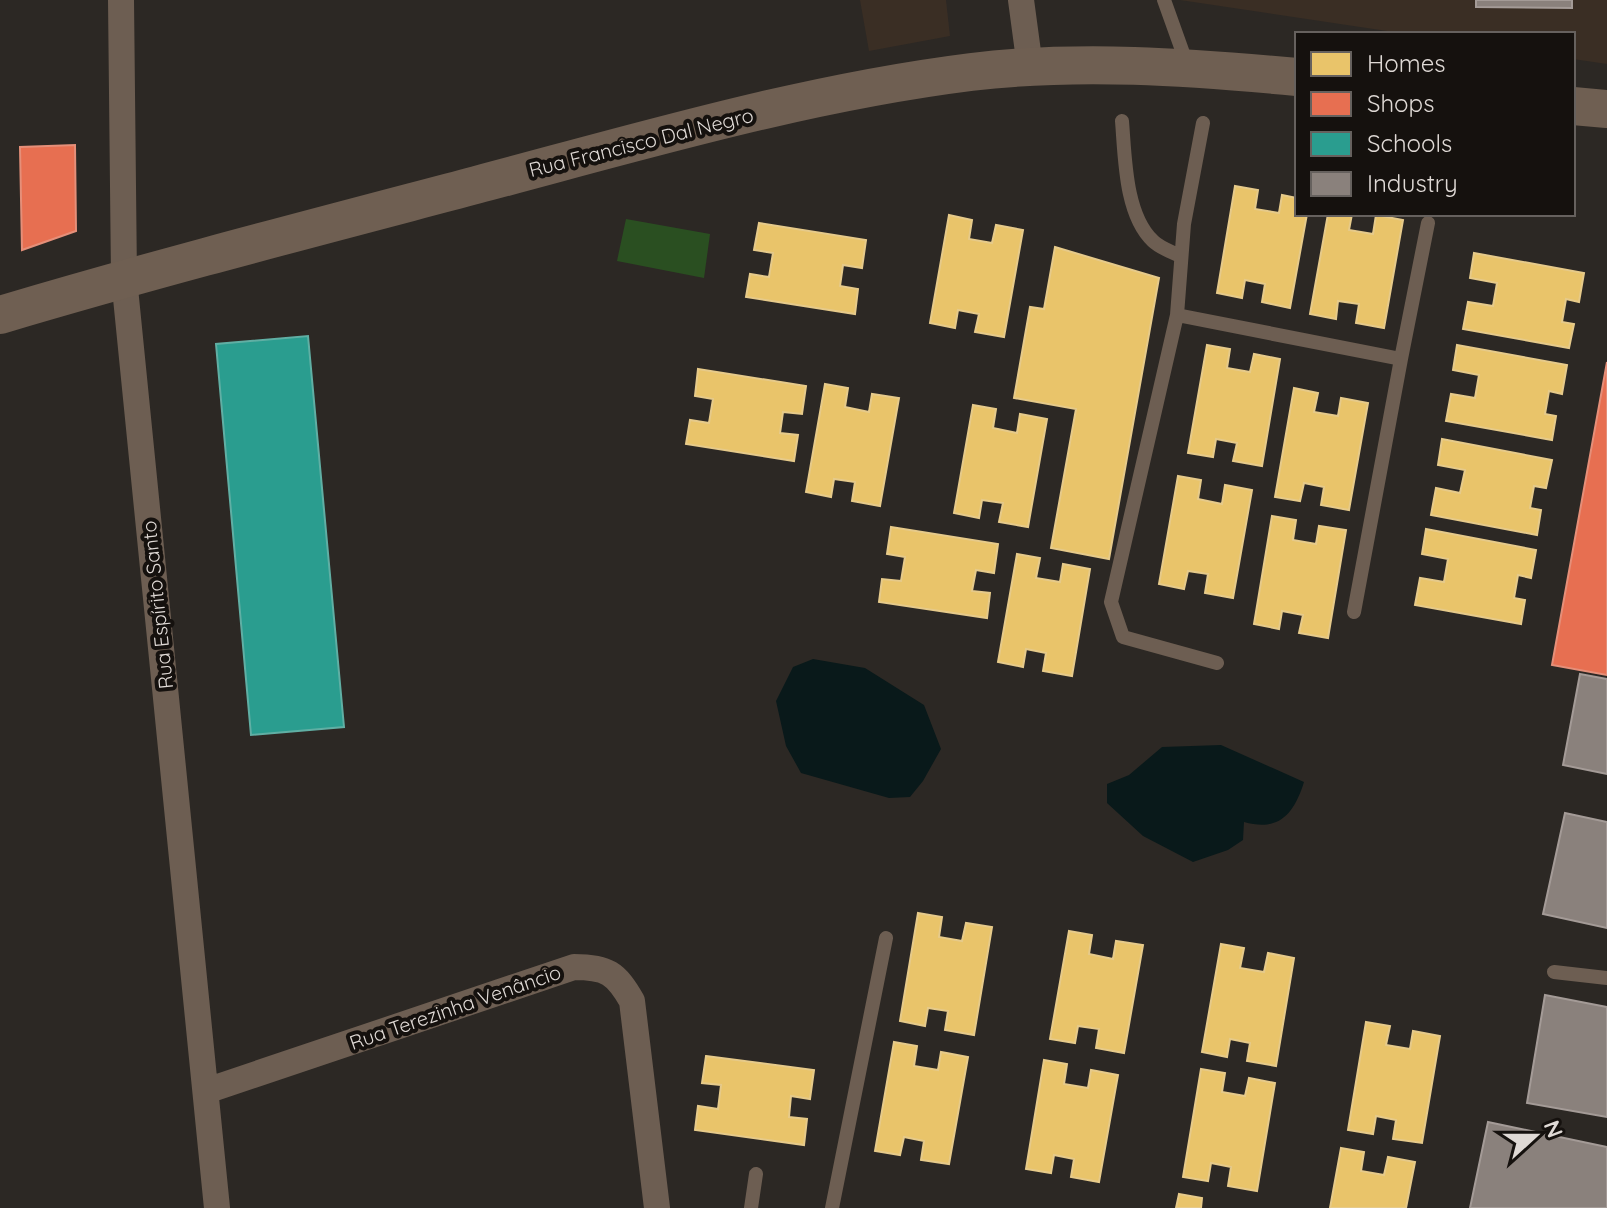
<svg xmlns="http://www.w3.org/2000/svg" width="1607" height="1208" font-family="Quicksand,sans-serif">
<rect width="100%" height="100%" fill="#2c2824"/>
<!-- built -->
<path fill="#3a2e24" d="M860,0h86l4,36 -81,15z
M1180,0h427v64l-34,-5v-25h-166z"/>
<!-- green -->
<path fill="#2a4f21" d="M626,219l84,15 -6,44 -87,-17z"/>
<!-- water -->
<path fill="#09191a" d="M813,659l52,9 59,37 17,44 -18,32 -13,16 -21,1 -88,-25 -15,-27 -10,-45 17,-34z
M1221,745l83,37c-10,32 -25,50 -60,40l-1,18 -15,10 -35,12 -50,-26 -36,-33v-19l22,-9 33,-28z"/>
<!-- homes -->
<path fill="#e9c46a" stroke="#e6ca8a" stroke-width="2" d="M1235,186l23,4 -3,19 24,4 3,-18 15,3v16h10l-17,94 -28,-6 3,-18 -20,-4 -3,18 -25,-5z
M1328,214h24l-3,16 24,4 3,-19 27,5 -19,108 -28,-5 3,-19 -21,-3 -2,18 -26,-5z
M949,215l23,5 -3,19 23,4 4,-18 27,5 -19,107 -29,-5 4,-18 -21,-4 -3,18 -25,-5z
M759,223l107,17 -4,28 -19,-3 -3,21 18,3 -3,25 -109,-17 4,-23 19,3 4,-24 -19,-3z
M1055,247l104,31 -50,281 -58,-11 25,-139 -62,-11 16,-91 14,2z
M1474,253l110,20 -5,29 -13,-3 -4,23 12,2 -5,24 -106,-19 5,-27 25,4 4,-23 -27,-5z
M1207,345l23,4 -3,19 23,4 4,-18 26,5 -18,107 -29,-5 4,-18 -21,-4 -3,18 -25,-4z
M1457,345l110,20 -5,29 -13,-3 -4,23 11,2 -4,24 -106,-19 5,-27 24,4 4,-23 -26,-5z
M698,369l108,17 -4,28 -19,-2 -3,21 18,2 -4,26 -108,-17 4,-24 19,3 4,-24 -18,-3z
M825,384l23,4 -3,19 24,5 3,-18 27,4 -19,108 -28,-5 3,-19 -21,-3 -3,18 -25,-5z
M1294,388l24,5 -4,19 24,4 3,-18 27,5 -19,107 -28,-5 3,-18 -20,-4 -4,18 -25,-4z
M973,405l23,4 -3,19 24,5 3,-19 27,5 -19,108 -29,-5 4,-19 -21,-3 -3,18 -25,-5z
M1442,439l110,21 -6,28 -12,-2 -4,22 11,2 -4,25 -106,-20 5,-27 24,5 5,-23 -27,-5z
M1178,476l23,4 -3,19 24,5 3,-19 27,5 -19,108 -28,-5 3,-19 -20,-3 -4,18 -25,-5z
M1272,516l24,4 -3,20 23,4 3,-18 27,4 -18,108 -29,-5 4,-18 -21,-4 -3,18 -25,-5z
M891,527l107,17 -4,29 -18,-3 -4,21 18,2 -3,25 -108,-16 3,-23 19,2 4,-24 -18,-3z
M1426,529l110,21 -5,28 -13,-3 -4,23 11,2 -4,24 -106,-19 5,-27 24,4 4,-23 -26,-5z
M1017,554l23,4 -4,20 24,4 3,-18 27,5 -18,107 -29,-5 3,-18 -20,-4 -3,18 -25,-5z
M918,913l24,4 -3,20 23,4 4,-18 26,4 -18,108 -29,-5 3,-19 -20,-3 -3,18 -25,-5z
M1069,931l23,4 -3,19 24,5 3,-18 27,4 -19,108 -28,-5 3,-19 -21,-3 -3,17 -25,-4z
M1221,944l23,4 -4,20 24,4 4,-19 26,5 -18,108 -29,-5 3,-18 -20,-4 -3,18 -25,-5z
M1366,1022l24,4 -4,19 24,4 3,-18 27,5 -18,107 -29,-4 3,-19 -20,-4 -3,18 -25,-4z
M894,1042l23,4 -3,20 24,4 3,-18 27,5 -19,107 -28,-4 3,-19 -20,-4 -4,18 -25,-4z
M706,1056l108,14 -4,29 -19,-3 -2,21 18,2 -3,26 -109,-15 3,-24 20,3 3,-24 -19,-2z
M1044,1060l23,4 -3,20 24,4 3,-18 27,5 -19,107 -28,-5 3,-18 -20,-4 -3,18 -25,-4z
M1201,1069l24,4 -3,19 23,4 4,-18 26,5 -18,108 -29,-5 3,-19 -20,-4 -3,18 -25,-4z
M1341,1148l23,4 -3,19 23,4 4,-18 27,5 -9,46h-76z
M1179,1194l23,4 -1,10h-25z"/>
<!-- shops -->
<path fill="#e76f51" stroke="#e58f79" stroke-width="2" d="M75,145l1,86 -54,19 -2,-103z
M1607,362v313l-55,-10z"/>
<!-- schools -->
<path fill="#2a9d8f" stroke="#60afa4" stroke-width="2" d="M308,336l36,391 -93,8 -35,-391z"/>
<!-- industry -->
<path fill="#8a817c" stroke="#a49b97" stroke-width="2" d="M1476,0h96v8l-96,-1z
M1580,674l27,5v95l-44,-9z
M1565,813l42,9v106l-64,-14z
M1545,995l62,12v110l-80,-14z
M1488,1122l119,25v61h-137z"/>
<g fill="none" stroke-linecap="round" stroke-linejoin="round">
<!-- lane -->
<path stroke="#6d5e52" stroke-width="14" d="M1164,0l24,67
M1122,121c3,36 3,94 31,120 7,7 19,11 27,15
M1203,123l-19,101 -7,91 224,44 -47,253
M1177,315l-66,287 12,35 94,26
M1401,359l27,-136
M1554,972l53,6
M751,1208l5,-34
M832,1208l54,-270"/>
<!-- street -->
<path stroke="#6d5e52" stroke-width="26" d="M121,0l3,278 93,930
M1021,0l9,67
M206,1091l368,-124c33,0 42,6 58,34l25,207"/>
<!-- secondary -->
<path stroke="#6f5f52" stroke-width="38" d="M1573,106l34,3
M0,315c158,-47 317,-88 476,-130 163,-43 327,-92 495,-113 108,-13 218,-5 326,5"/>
</g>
<g text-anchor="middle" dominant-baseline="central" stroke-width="8" stroke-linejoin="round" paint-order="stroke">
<!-- street labels -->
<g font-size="20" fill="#dfd9d5" stroke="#15110e">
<text transform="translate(641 142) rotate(-14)">Rua Francisco Dal Negro</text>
<text transform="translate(157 605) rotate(-96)">Rua Espírito Santo</text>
<text transform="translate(455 1007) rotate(-19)">Rua Terezinha Venâncio</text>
</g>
</g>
<!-- legend -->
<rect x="1295" y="32" width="280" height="184" fill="#15110e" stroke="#66615e" stroke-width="2"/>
<rect x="1311" y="52" width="40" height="24" fill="#e9c46a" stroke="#66615e" stroke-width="2"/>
<text x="1367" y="72" font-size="24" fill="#dfd9d5">Homes</text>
<rect x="1311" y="92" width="40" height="24" fill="#e76f51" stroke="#66615e" stroke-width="2"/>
<text x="1367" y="112" font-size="24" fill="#dfd9d5">Shops</text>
<rect x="1311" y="132" width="40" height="24" fill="#2a9d8f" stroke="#66615e" stroke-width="2"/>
<text x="1367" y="152" font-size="24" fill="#dfd9d5">Schools</text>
<rect x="1311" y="172" width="40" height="24" fill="#8a817c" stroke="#66615e" stroke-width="2"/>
<text x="1367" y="192" font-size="24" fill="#dfd9d5">Industry</text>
<!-- north arrow -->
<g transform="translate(1535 1136) rotate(69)" stroke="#15110e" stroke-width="6" paint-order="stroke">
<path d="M0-6L14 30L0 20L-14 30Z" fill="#dfd9d5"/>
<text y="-12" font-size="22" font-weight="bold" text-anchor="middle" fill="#dfd9d5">N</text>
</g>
</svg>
